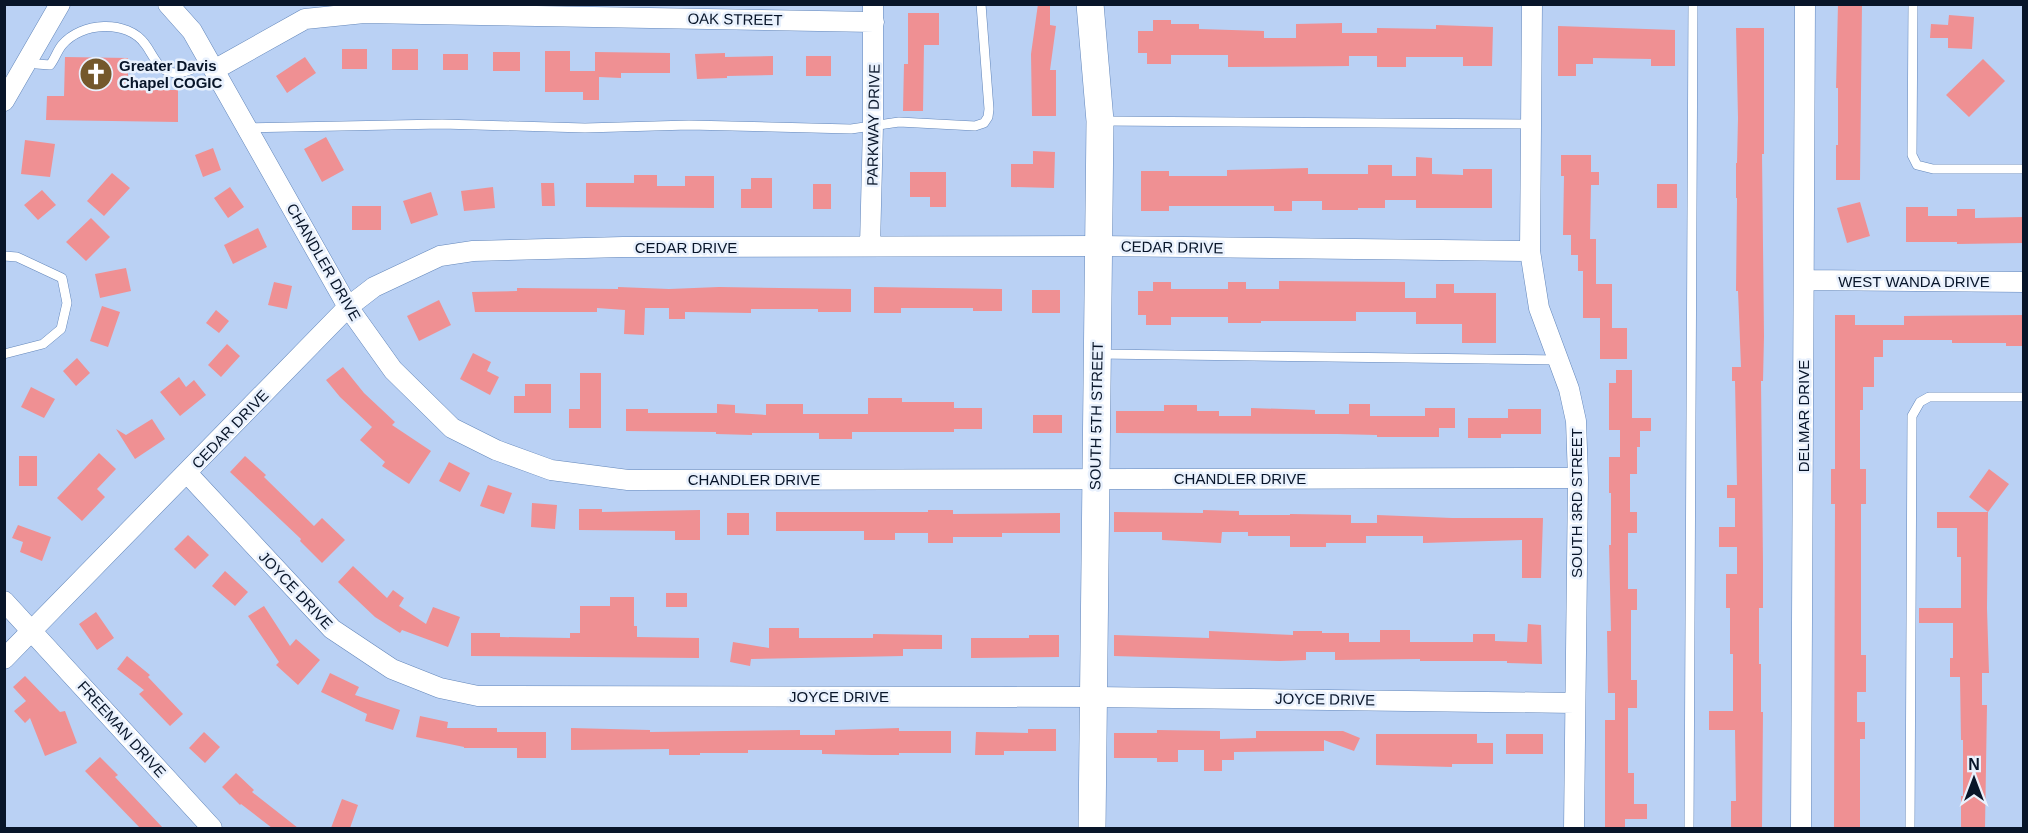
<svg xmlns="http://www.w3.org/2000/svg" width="2028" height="833" font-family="Arial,sans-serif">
<rect width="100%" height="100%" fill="#bad1f4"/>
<!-- building -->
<path fill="#ef9093" d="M1038,4h12v21l6,1 -6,44h6v46h-24l-1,-62z
M1838,4h24l-2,176h-24v-35h2v-57h-2z
M908,13h31v32h-15l-1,66h-20l1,-47h4z
M1949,15l25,2 -2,32 -24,-1v-10h-18l1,-14 17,1z
M1153,20h18v4h28v5l65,2v7h32v-14l46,-1v10h35v-5l59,1v-4l57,2 -1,39h-29v-9h-57v10h-29v-11h-28v10l-121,1v-12h-57v9h-24v-11h-9v-22h15z
M1558,26l117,4v36h-24v-7l-58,-1v6h-17v12h-18z
M1736,28h28v126h-2l2,182 -1,45h-2l2,182v45h-4v56h2v48h2l-1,116h-31v-27h5l-1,-71h-26v-19h24v-57h-3v-46h-4v-34h11v-27h-18v-20h16v-29h-8v-13h10l-2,-104h-3v-14h9l-3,-76h-2l1,-93h-1v-35h1l1,-45z
M342,49h25v20h-25z
M392,49h26v21h-26z
M545,51h25v20h25v-19l75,1v20h-49v5l-22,-1v23h-16v-8h-38z
M493,52h27v19h-27z
M725,53v4l48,-1v19l-46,1v2l-30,1 -2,-25z
M443,54h25v16h-25z
M806,56h25v20h-25z
M65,57l63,1v32h50v32l-132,-2 1,-24h17z
M305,57l11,16 -29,20 -11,-17z
M1983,59l22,22 -36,36 -23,-22z
M326,137l18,33 -22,12 -18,-33z
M25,140l30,4 -5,33 -29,-3z
M213,148l8,22 -18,7 -8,-22z
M1033,151l22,1 -1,36 -43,-1v-23h22z
M1561,155h30v17h8v13h-8l-1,54h6v45h16v44h15v31h-27v-41h-17v-47h-5v-16h-7v-20h-8l1,-59h-3z
M1416,157l16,1v16l31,1v-6h29v39h-76v-8h-31v8h-27v2h-36v-9h-30v10h-18v-5h-105v5h-28v-40h28v5h58v-6l81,-2v6h60v-9h24v11h24z
M910,172h36v35h-16v-10h-20z
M112,173l18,15 -26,28 -17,-15z
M634,175h23v11h28v-10h29v32l-128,-1v-24h48z
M751,178h21v30h-31v-19h10z
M541,183h13l1,23h-13z
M813,184h18v25h-18z
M1657,184h20v24h-20z
M230,187l14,20 -16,11 -14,-20z
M493,187l2,21 -31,3 -3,-20z
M42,190l14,15 -18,15 -14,-15z
M431,192l7,23 -27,9 -8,-23z
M1860,202l10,34 -23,7 -10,-35z
M352,206h29v24h-29z
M1906,207h22v9h29v-7h18v9l49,-1v26l-67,1v-2h-51z
M91,218l19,19 -24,24 -20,-19z
M258,228l9,19 -34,17 -9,-19z
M126,268l5,23 -31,7 -5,-24z
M1279,281l126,1v16h31v-14h18v9h42v50h-34v-19h-46v-12h-60v9h-95v2h-33v-6h-57v8h-25v-10h-8v-24h15v-9h18v7h57v-7h18v7h33z
M274,282l18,4 -5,23 -19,-4z
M618,287l51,2 50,-2 132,2v23h-33v-3h-67v4l-66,-1v7h-16v-11h-24l-1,27 -20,-1 1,-24 -28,-2v4h-122l-3,-20 45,-1v-3l101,1z
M874,287l128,2v22h-29v-3h-72v5h-27z
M1032,290h28v23h-28z
M439,300l12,25 -32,16 -12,-25z
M102,306l18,6 -12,35 -18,-6z
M216,310l13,11 -10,12 -13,-10z
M1835,315h20v10h49v-9l120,-1v31h-18v-3h-54v-3h-69v17h-9v30h-11v23h-3v59h6v35h-5v151h5v37h-9v30h8v17h-5v89h-26l1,-324h-4v-35h4z
M227,344l13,12 -19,21 -13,-12z
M473,353l18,9 -4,9 12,6 -9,18 -30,-16z
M77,358l13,15 -14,13 -13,-15z
M343,367l21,26 31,29 -3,3 39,26 -22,33 -27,-18 3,-4 -25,-22 12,-13 -32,-30 -14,-17z
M1616,370h16v48h19v13h-11v16h-3v27h-7v38h7v21h-9v56h9v21h-6v70h6v28h-9v65h6v31h13v15h-22v9h-20v-108h10v-27h-7l-1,-62h4l-2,-86h2v-52h-2v-36h11v-27h-11v-47h7z
M580,373h21v55h-32v-19h11z
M179,377l7,10 8,-7 12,15 -26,21 -20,-24z
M525,384h26v29h-37v-17h11z
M31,387l24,12 -11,19 -23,-11z
M868,398h34v4h52v6h28v21h-28v3h-102v7h-33v-6h-67v2l-36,-1v-2l-90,-1v-22h22v4h69v-9l18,1v8l31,2v-11h37v10h65z
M1349,404h21v12h55v-8h30v20h-16v9h-62v-2l-40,-1 -221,-1v-22h48v-6h33v6h22v5h32v-8l64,2v4h34z
M1508,409h33v25h-40v4h-33v-20h40z
M1033,415h29v18h-29z
M152,419l13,20 -30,20 -19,-30 10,6z
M99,453l17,16 -19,20 8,8 -23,24 -25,-23z
M19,456h18v30h-18z
M245,456l21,19 -2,2 50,49 8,-8 23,22 -23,23 -22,-22 1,-2 -71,-67z
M449,462l21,11 -10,19 -21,-11z
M1989,469l20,15 -21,28 -19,-15z
M488,485l24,8 -8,21 -24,-8z
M532,503l25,2 -2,24 -24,-2z
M579,509h23v3l98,-2v30h-25v-9l-96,-1z
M928,510h25v4l107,-1v20h-58v4h-49v6h-25v-10h-33v7h-31v-9h-88v-19h152z
M1203,510l36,1v4h51v-1l61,1v8h26v-8l75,3h91l-2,60h-19v-38l-99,3v-7h-57v7h-40v4h-36v-11h-42v-4h-26l-1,11 -59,-3v-8h-48v-20l89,1z
M1937,512h51l-1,96 2,65h-7v32h5l-2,123h-24v-32h2v-56h-2l-1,-63h-10v-19h3v-35h-34v-15h42v-51h-4v-29h-20z
M727,513h22v22h-22z
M18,525l33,12 -9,24 -22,-9 3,-10 -11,-4z
M188,535l21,20 -14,14 -21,-20z
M353,566l34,32 6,-8 11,8 -5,8 27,18 7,-17 27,10 -12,30 -46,-17 -2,3 -25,-16 -37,-35z
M225,571l23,21 -13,14 -23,-20z
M666,593h21v14h-21z
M610,597h24v29h3v11l62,1v20l-228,-2v-23h29v4l70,1v-5h10v-27h30z
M264,606l26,40 6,-7 24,21 -22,25 -22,-20 3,-3 -31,-46z
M96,612l18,26 -17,12 -18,-26z
M1528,624l13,1 1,39 -35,-1v-2h-87v-2l-85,1v-8h-29v8l-26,1 -166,-5v-21l95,3v-7l84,4v-4h29v2h27v9h31v-12h30v12h63v-8h22v7l32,1z
M769,628h30v10h74v-4l69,1v14h-39v7l-152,3 -1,7 -20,-4 3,-20 36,6z
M1029,635h30v22l-88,1v-20h58z
M127,656l23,19 -2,2 35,37 -13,12 -31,-32 5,-4 -27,-21z
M330,673l29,14 -4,8 45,15 -7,20 -28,-9 2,-7 -46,-22z
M25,676l35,36 5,-1 12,32 -32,13 -15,-38 -5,5 -11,-12 12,-10 -13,-14z
M420,716l28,6 -1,6h50v4h49v26h-29v-10h-53v-1l-48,-10z
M571,728l79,2v2l150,-2v5h35v-5l64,-2v3h52v22h-52v2h-27l-50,-1v-4h-74v3h-48v2h-31v-6l-98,1z
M1028,729h28v22h-52v4h-29l1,-23 52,1z
M1157,730l63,1v8l36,-1v-7h87l17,7 -6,13 -30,-11v11l-90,1v8h-12v11h-18v-21h-26v12h-21v-4h-43v-25h43z
M204,732l16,15 -15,16 -16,-15z
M1376,734h101v9h16v21h-41v3l-76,-2z
M1506,734h37v20h-37z
M100,757l18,18 -3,2 48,51h-23l-55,-57z
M236,773l18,17 -2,2 46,36h-26l-31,-24 -1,1 -18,-18z
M342,799l16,6 -8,23h-19z"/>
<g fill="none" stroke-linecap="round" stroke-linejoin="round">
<!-- lane casing -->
<g stroke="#6286ba" stroke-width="10">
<path id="lane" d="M1913,4l-1,151 5,10 16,4h91
M29,57l8,7 13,1c5,-6 7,-14 12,-20 19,-23 65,-26 83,-1 7,9 12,24 24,28 15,4 27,-5 39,-12
M1103,121l428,3
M247,128l195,-4 143,4 104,-3 162,4 48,-7 76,4 9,-3 4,-6 1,-8 -8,-105
M4,256l13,1 45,21 5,25 -6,26 -18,15 -39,10
M1099,354l459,6
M1689,828l4,-824
M1910,828l2,-412 8,-14 9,-5h95"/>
</g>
<!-- street casing -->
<g stroke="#6286ba" stroke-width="21">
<path id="street" d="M168,4l24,27 156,276 45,63 59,58 44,22 55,20 77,10 950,-2
M1532,4l-2,247 9,57 30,81 7,32 2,57 -4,350
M214,70l91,-51 59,-6 510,9
M4,101l56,-97
M870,246l3,-121v-121
M1804,280l220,2
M187,473l145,156 60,40 48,19 38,8 616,1 481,6
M4,601l208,227
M4,659l344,-352 26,-20 66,-31 33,-5 150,-4 475,-1 432,5
M1801,828l4,-824"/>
</g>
<!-- secondary casing -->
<g stroke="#6286ba" stroke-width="28">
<path id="secondary" d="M1090,4l10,117 -8,707"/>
</g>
<!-- lane -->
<use href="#lane" stroke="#fff" stroke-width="9"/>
<!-- street -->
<use href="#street" stroke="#fff" stroke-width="20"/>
<!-- secondary -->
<use href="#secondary" stroke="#fff" stroke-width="27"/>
</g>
<!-- icons -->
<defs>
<g id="church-disc" transform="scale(1.725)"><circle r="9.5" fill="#74582b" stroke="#e9f1fd"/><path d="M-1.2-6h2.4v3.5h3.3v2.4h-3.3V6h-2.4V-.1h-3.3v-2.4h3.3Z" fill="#fff"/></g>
</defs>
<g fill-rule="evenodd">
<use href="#church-disc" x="96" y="74"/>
</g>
<g text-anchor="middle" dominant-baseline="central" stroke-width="5" stroke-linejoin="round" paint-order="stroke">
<!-- street labels -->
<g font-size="15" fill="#081529" stroke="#e9f1fd">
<text transform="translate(735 19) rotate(1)">OAK STREET</text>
<text transform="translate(873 125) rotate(-89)">PARKWAY DRIVE</text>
<text x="686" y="247">CEDAR DRIVE</text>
<text transform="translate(1172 247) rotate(1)">CEDAR DRIVE</text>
<text transform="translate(324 262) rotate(60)">CHANDLER DRIVE</text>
<text x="1914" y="281">WEST WANDA DRIVE</text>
<text transform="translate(1096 416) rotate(-89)">SOUTH 5TH STREET</text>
<text transform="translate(1803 416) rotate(-90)">DELMAR DRIVE</text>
<text transform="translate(230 429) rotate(-46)">CEDAR DRIVE</text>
<text x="1240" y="478">CHANDLER DRIVE</text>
<text x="754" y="479">CHANDLER DRIVE</text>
<text transform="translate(1576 503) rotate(-90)">SOUTH 3RD STREET</text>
<text transform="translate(296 590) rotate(47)">JOYCE DRIVE</text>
<text x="839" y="696">JOYCE DRIVE</text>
<text transform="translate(1325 699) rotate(1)">JOYCE DRIVE</text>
<text transform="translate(122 729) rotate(48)">FREEMAN DRIVE</text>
</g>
<!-- poi labels -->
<g font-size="15" font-weight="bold" fill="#081529" stroke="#e9f1fd" text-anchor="start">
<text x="119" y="65">Greater Davis<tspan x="119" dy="17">Chapel COGIC</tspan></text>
</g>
</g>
<!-- border -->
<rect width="2028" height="833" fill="none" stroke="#081529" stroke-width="12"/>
<!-- north arrow -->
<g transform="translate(1974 779)" stroke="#e9f1fd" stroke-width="4.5" paint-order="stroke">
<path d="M0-4.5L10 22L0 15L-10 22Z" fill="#081529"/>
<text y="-9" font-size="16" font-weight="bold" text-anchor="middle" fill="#081529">N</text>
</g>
</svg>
